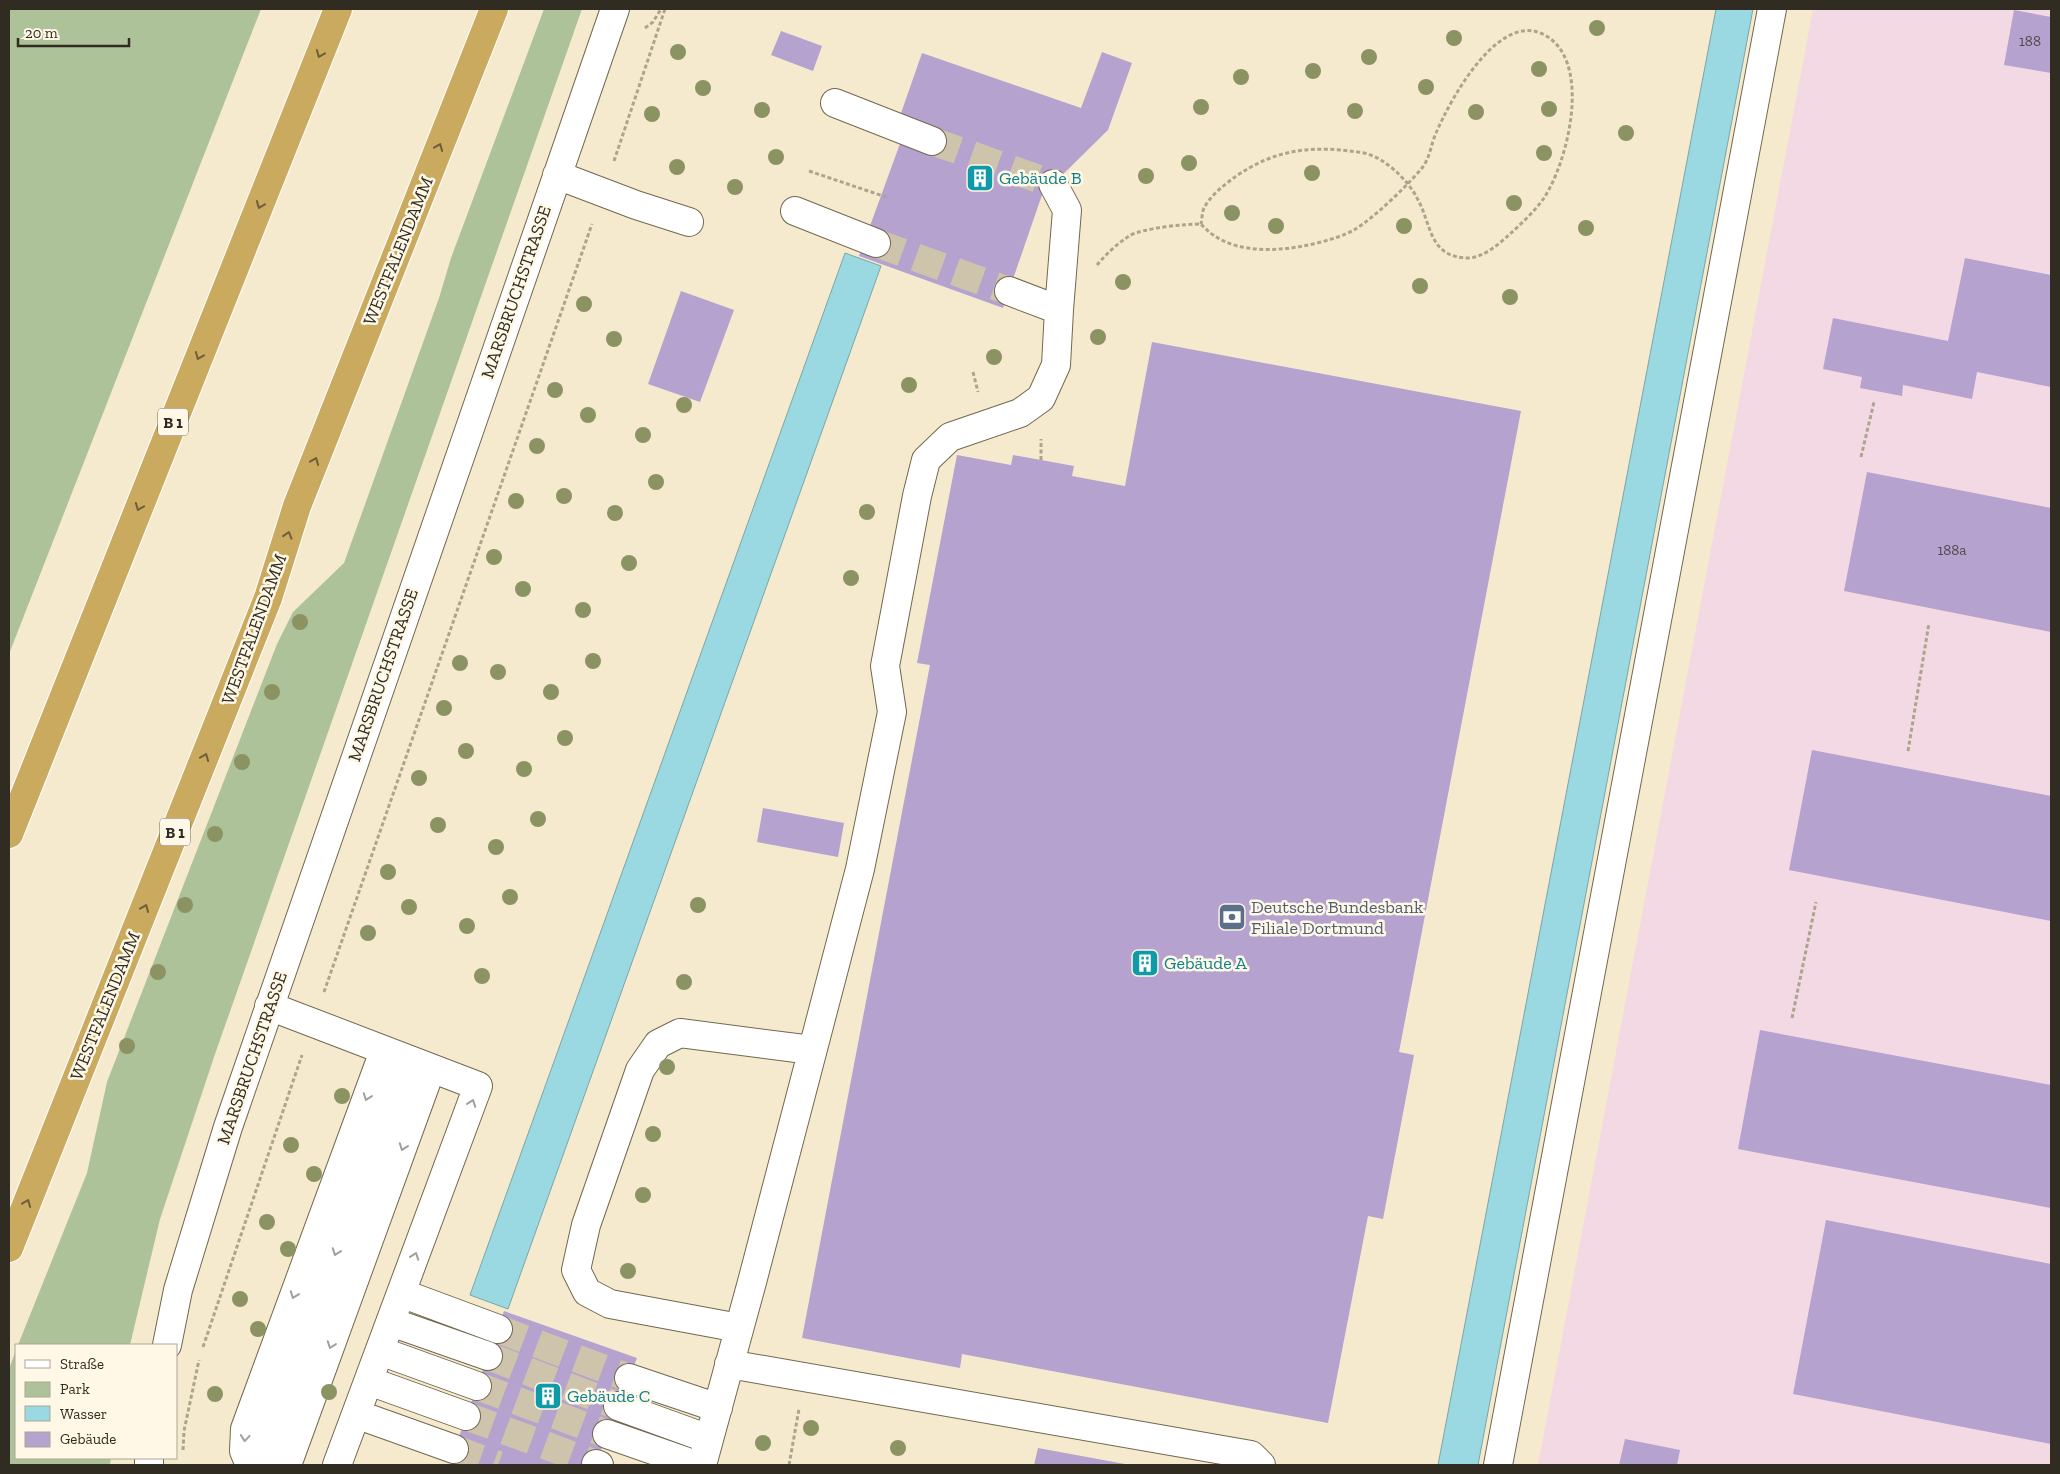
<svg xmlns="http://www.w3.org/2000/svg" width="2060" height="1474" font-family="'Zilla Slab',serif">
<rect width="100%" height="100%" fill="#f6eace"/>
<!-- commercial -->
<path fill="#f2d9e3" d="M1813,9h238v1456h-513z"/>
<!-- green -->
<path fill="#aec299" d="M9,9h252l-252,645z
M544,9h38l-368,1048 -54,162 -30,126h-112l69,-172 20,-91 170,-438 16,-32 51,-49 95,-265 12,-40z
M16,1350v108h95l-1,7h-101v-96z"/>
<!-- water -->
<path fill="#9ad9e2" stroke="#7aa5a8" d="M1716,9h37l-275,1456h-40z
M845,253l36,13 -373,1043 -38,-14z"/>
<!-- building -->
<path fill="#b5a2ce" d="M2014,10l37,7v56l-47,-8z
M781,31l41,15 -9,25 -42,-16z
M1102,52l30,11 -24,67 -66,65 -39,113 -144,-52 50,-137 -9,-3 22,-63 159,55z
M1965,258l86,17v112l-74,-15 -5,27 -69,-14 -1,11 -42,-8 2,-11 -39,-8 10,-51 115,23z
M681,291l53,19 -34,92 -52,-18z
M1152,342l369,69 -122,641 15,3 -31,164 -15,-3 -40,207 -366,-69 -2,14 -158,-30 128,-673 -13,-2 40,-208 54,10 2,-10 61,11 -2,10 53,10z
M1867,472l184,36v124l-207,-41z
M1812,750l239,46v125l-262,-51z
M763,808l81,15 -6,34 -81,-15z
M1760,1030l291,55v123l-313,-59z
M1826,1220l225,44v180l-258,-50z
M504,1311l133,47 -42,107h-143v-2l-2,-1z
M1625,1439l55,11 -3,15h-58z
M1038,1448l87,16 -1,1h-90z"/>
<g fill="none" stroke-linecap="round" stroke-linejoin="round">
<!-- minor-tunnel -->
<path stroke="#cec4ab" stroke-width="28" stroke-dasharray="28 14" stroke-linecap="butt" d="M932,141l121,43
M876,243l133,48
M498,1329l131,49
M488,1356l130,50
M477,1386l130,48
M466,1416l130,48
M454,1449l44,16"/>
<!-- minor casing -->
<g stroke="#72684f" stroke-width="30">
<path id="minor" d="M835,103l97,38
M557,175l79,30 53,17
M795,211l81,32
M1009,291l50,19
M269,1006l209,80 -141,379
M401,1293l97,36
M391,1322l97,34
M739,1328l-129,-24 -23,-12 -11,-22 10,-45 54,-155 18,-26 22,-11 132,17
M167,1345l11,-55 50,-163 387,-1118
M380,1351l97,35
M729,1364l522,91 10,10
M629,1378l89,30
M369,1381l97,35
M618,1406l91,33
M356,1414l98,35
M607,1434l89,31
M596,1464l3,1
M149,1465v-7
M250,1465l-6,-14 1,-22 139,-378
M259,1465l147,-406
M287,1465l144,-396
M702,1465l50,-183 108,-413 32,-157 -7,-46 32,-170 9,-36 24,-23 70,-24 21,-15 15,-33 3,-55 8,-100 -14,-26
M1498,1465l274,-1456"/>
</g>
<!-- highway casing -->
<g stroke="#fff" stroke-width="30">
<path id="highway" d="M9,834l329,-825
M9,1248l259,-650 29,-92 197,-497"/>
</g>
<!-- path -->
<path stroke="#ada48e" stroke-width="3" stroke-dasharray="4 2.5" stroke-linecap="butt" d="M645,28l8,-6 8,-13
M614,161l51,-152
M809,171l77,26
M1097,265c9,-11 20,-21 32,-29 13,-8 56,-12 72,-12 20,23 50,27 79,25 20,-1 56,-9 74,-19 20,-12 53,-44 68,-62 8,-10 9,-24 14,-35 15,-35 68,-133 116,-93 38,32 15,123 -8,158 -9,13 -22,25 -34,36 -11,10 -26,23 -41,24 -41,0 -37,-34 -52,-60 -9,-18 -33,-41 -53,-45 -49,-8 -88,-5 -129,24 -11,8 -25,19 -31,31 -2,4 -2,11 -3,16
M973,372l5,20
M1861,457l13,-55
M1041,460v-21
M1908,751l21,-128
M324,992l268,-768
M1792,1018l24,-116
M203,1347l99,-292
M183,1450l1,-19 15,-71
M789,1465l10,-56"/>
<!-- minor -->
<use href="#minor" stroke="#fff" stroke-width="28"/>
<!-- highway -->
<use href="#highway" stroke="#caaa5f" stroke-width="28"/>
</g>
<!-- trees -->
<g fill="#8b9362">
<circle cx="1597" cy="28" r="8"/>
<circle cx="1454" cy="38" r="8"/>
<circle cx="678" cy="52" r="8"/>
<circle cx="1369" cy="57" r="8"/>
<circle cx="1539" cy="69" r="8"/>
<circle cx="1313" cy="71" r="8"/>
<circle cx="1241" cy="77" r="8"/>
<circle cx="1426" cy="87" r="8"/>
<circle cx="703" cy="88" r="8"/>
<circle cx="1201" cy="107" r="8"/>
<circle cx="1549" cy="109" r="8"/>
<circle cx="762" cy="110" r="8"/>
<circle cx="1355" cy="111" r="8"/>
<circle cx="1476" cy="112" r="8"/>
<circle cx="652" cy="114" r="8"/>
<circle cx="1626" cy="133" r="8"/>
<circle cx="1544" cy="153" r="8"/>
<circle cx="776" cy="157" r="8"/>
<circle cx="1189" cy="163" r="8"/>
<circle cx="677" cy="167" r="8"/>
<circle cx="1312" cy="173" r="8"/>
<circle cx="1146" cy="176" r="8"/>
<circle cx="735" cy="187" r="8"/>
<circle cx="1514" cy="203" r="8"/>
<circle cx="1232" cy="213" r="8"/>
<circle cx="1276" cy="226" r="8"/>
<circle cx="1404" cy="226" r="8"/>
<circle cx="1586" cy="228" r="8"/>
<circle cx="1123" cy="282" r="8"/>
<circle cx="1420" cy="286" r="8"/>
<circle cx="1510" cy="297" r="8"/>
<circle cx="584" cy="304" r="8"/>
<circle cx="1098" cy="337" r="8"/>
<circle cx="614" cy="339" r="8"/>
<circle cx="994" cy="357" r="8"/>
<circle cx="909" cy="385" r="8"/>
<circle cx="555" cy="390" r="8"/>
<circle cx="684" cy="405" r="8"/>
<circle cx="588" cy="415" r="8"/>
<circle cx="643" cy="435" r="8"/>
<circle cx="537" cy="446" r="8"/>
<circle cx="656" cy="482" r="8"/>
<circle cx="564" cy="496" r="8"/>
<circle cx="516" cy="501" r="8"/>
<circle cx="867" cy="512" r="8"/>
<circle cx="615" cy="513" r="8"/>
<circle cx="494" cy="557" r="8"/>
<circle cx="629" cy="563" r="8"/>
<circle cx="851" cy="578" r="8"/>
<circle cx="523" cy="589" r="8"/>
<circle cx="583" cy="610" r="8"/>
<circle cx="300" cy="622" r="8"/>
<circle cx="593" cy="661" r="8"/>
<circle cx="460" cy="663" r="8"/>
<circle cx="498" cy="672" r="8"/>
<circle cx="272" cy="692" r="8"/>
<circle cx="551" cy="692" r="8"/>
<circle cx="444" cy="708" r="8"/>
<circle cx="565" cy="738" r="8"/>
<circle cx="466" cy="751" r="8"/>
<circle cx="242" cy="762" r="8"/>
<circle cx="524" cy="769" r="8"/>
<circle cx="419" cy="778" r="8"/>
<circle cx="538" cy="819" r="8"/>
<circle cx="438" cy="825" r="8"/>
<circle cx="215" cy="834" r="8"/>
<circle cx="496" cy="847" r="8"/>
<circle cx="388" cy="872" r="8"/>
<circle cx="510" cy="897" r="8"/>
<circle cx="185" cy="905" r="8"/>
<circle cx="698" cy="905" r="8"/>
<circle cx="409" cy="907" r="8"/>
<circle cx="467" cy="926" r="8"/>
<circle cx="368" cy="933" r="8"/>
<circle cx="158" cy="972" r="8"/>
<circle cx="482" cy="976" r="8"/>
<circle cx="684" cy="982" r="8"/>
<circle cx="127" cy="1046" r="8"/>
<circle cx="667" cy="1067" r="8"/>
<circle cx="342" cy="1096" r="8"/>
<circle cx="653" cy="1134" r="8"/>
<circle cx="291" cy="1145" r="8"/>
<circle cx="314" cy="1174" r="8"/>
<circle cx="643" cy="1195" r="8"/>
<circle cx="267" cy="1222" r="8"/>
<circle cx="288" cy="1249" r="8"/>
<circle cx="628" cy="1271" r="8"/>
<circle cx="240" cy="1299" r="8"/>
<circle cx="258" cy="1329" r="8"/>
<circle cx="329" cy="1392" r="8"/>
<circle cx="215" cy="1394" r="8"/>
<circle cx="811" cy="1428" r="8"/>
<circle cx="763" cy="1443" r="8"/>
<circle cx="898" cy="1448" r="8"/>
</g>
<!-- one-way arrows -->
<defs><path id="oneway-chevron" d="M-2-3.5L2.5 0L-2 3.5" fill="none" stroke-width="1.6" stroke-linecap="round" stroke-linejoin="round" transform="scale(1.25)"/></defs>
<g stroke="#6e5e3a">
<use href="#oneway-chevron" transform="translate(320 54) rotate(112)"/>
<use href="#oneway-chevron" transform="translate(439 147) rotate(-68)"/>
<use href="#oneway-chevron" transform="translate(260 205) rotate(112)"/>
<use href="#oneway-chevron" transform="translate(199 356) rotate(112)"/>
<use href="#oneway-chevron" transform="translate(315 461) rotate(-68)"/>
<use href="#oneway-chevron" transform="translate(139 507) rotate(112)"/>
<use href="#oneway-chevron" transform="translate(288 535) rotate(-73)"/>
<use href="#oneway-chevron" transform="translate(205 757) rotate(-68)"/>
<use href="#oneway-chevron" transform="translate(145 908) rotate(-68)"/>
<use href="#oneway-chevron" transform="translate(27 1203) rotate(-68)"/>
</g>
<g stroke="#a2a09b">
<use href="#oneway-chevron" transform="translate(367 1097) rotate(110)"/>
<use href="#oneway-chevron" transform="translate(472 1103) rotate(-70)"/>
<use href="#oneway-chevron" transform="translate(403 1147) rotate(110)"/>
<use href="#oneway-chevron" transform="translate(336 1252) rotate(110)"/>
<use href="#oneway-chevron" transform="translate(415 1256) rotate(-70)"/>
<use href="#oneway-chevron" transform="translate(294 1295) rotate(110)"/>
<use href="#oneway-chevron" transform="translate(331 1345) rotate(110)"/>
<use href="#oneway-chevron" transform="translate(245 1438) rotate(95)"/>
</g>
<!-- icons -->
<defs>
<g id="building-square" transform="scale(1.4375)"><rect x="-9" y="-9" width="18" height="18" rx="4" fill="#0f9aa8" stroke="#fff8e7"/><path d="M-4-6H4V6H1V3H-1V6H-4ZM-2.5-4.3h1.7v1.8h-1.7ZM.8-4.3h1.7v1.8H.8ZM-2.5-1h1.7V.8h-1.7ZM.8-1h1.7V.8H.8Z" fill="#fff"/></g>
<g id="bank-square" transform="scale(1.4375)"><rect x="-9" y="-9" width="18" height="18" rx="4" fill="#5c6f8a" stroke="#fff8e7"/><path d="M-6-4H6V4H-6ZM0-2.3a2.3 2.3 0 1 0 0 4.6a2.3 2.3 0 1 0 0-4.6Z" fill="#fff"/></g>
</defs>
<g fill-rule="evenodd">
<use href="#building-square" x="980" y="178"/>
<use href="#bank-square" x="1232" y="917"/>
<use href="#building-square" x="1145" y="963"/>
<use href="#building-square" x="548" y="1396"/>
</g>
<g text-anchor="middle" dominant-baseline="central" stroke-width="5" stroke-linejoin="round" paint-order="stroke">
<!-- number labels -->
<g font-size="15" fill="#514a4c">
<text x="2030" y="41">188</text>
<text x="1952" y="550">188a</text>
</g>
<!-- shield labels -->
<g fill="#fff8e7" stroke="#6e695c" stroke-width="1">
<rect x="158" y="408.5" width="30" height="27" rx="4"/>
<rect x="160" y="818.5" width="30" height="27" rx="4"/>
</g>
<g font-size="16" font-weight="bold" fill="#302c21">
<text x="173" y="422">B 1</text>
<text x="175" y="832">B 1</text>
</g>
<!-- culture labels -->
<g font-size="18" fill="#0d838f" stroke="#fff8e7" text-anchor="start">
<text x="999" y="178">Gebäude B</text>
<text x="1164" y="963">Gebäude A</text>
<text x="567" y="1396">Gebäude C</text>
</g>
<!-- street labels -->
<g font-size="18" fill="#302c21" stroke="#fff8e7">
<text transform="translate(398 251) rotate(-68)">WESTFALENDAMM</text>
<text transform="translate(516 292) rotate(-71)">MARSBRUCHSTRASSE</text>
<text transform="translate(254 629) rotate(-70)">WESTFALENDAMM</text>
<text transform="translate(383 675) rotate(-71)">MARSBRUCHSTRASSE</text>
<text transform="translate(105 1006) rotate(-68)">WESTFALENDAMM</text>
<text transform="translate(252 1058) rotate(-71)">MARSBRUCHSTRASSE</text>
</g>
<!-- service labels -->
<g font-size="18" fill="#4e5e75" stroke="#fff8e7" text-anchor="start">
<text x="1251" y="907">Deutsche Bundesbank<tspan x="1251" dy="21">Filiale Dortmund</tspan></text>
</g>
</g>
<!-- border -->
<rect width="2060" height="1474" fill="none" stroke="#302c21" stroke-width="20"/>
<!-- legend -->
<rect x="15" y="1344" width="162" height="115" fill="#fff8e7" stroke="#aca698"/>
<rect x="25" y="1360" width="25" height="8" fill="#ffffff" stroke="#aca698"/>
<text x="60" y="1369" font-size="15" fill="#302c21">Straße</text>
<rect x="25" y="1382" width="25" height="15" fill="#aec299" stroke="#aca698"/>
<text x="60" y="1394" font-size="15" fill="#302c21">Park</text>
<rect x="25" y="1406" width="25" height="15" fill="#9ad9e2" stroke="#aca698"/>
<text x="60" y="1419" font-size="15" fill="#302c21">Wasser</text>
<rect x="25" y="1432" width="25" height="15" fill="#b5a2ce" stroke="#aca698"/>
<text x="60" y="1444" font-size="15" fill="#302c21">Gebäude</text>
<!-- scale -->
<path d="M18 38v8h111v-8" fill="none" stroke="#302c21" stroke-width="2.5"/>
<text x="25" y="38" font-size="15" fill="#302c21" stroke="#fff8e7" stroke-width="4" paint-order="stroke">20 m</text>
</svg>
